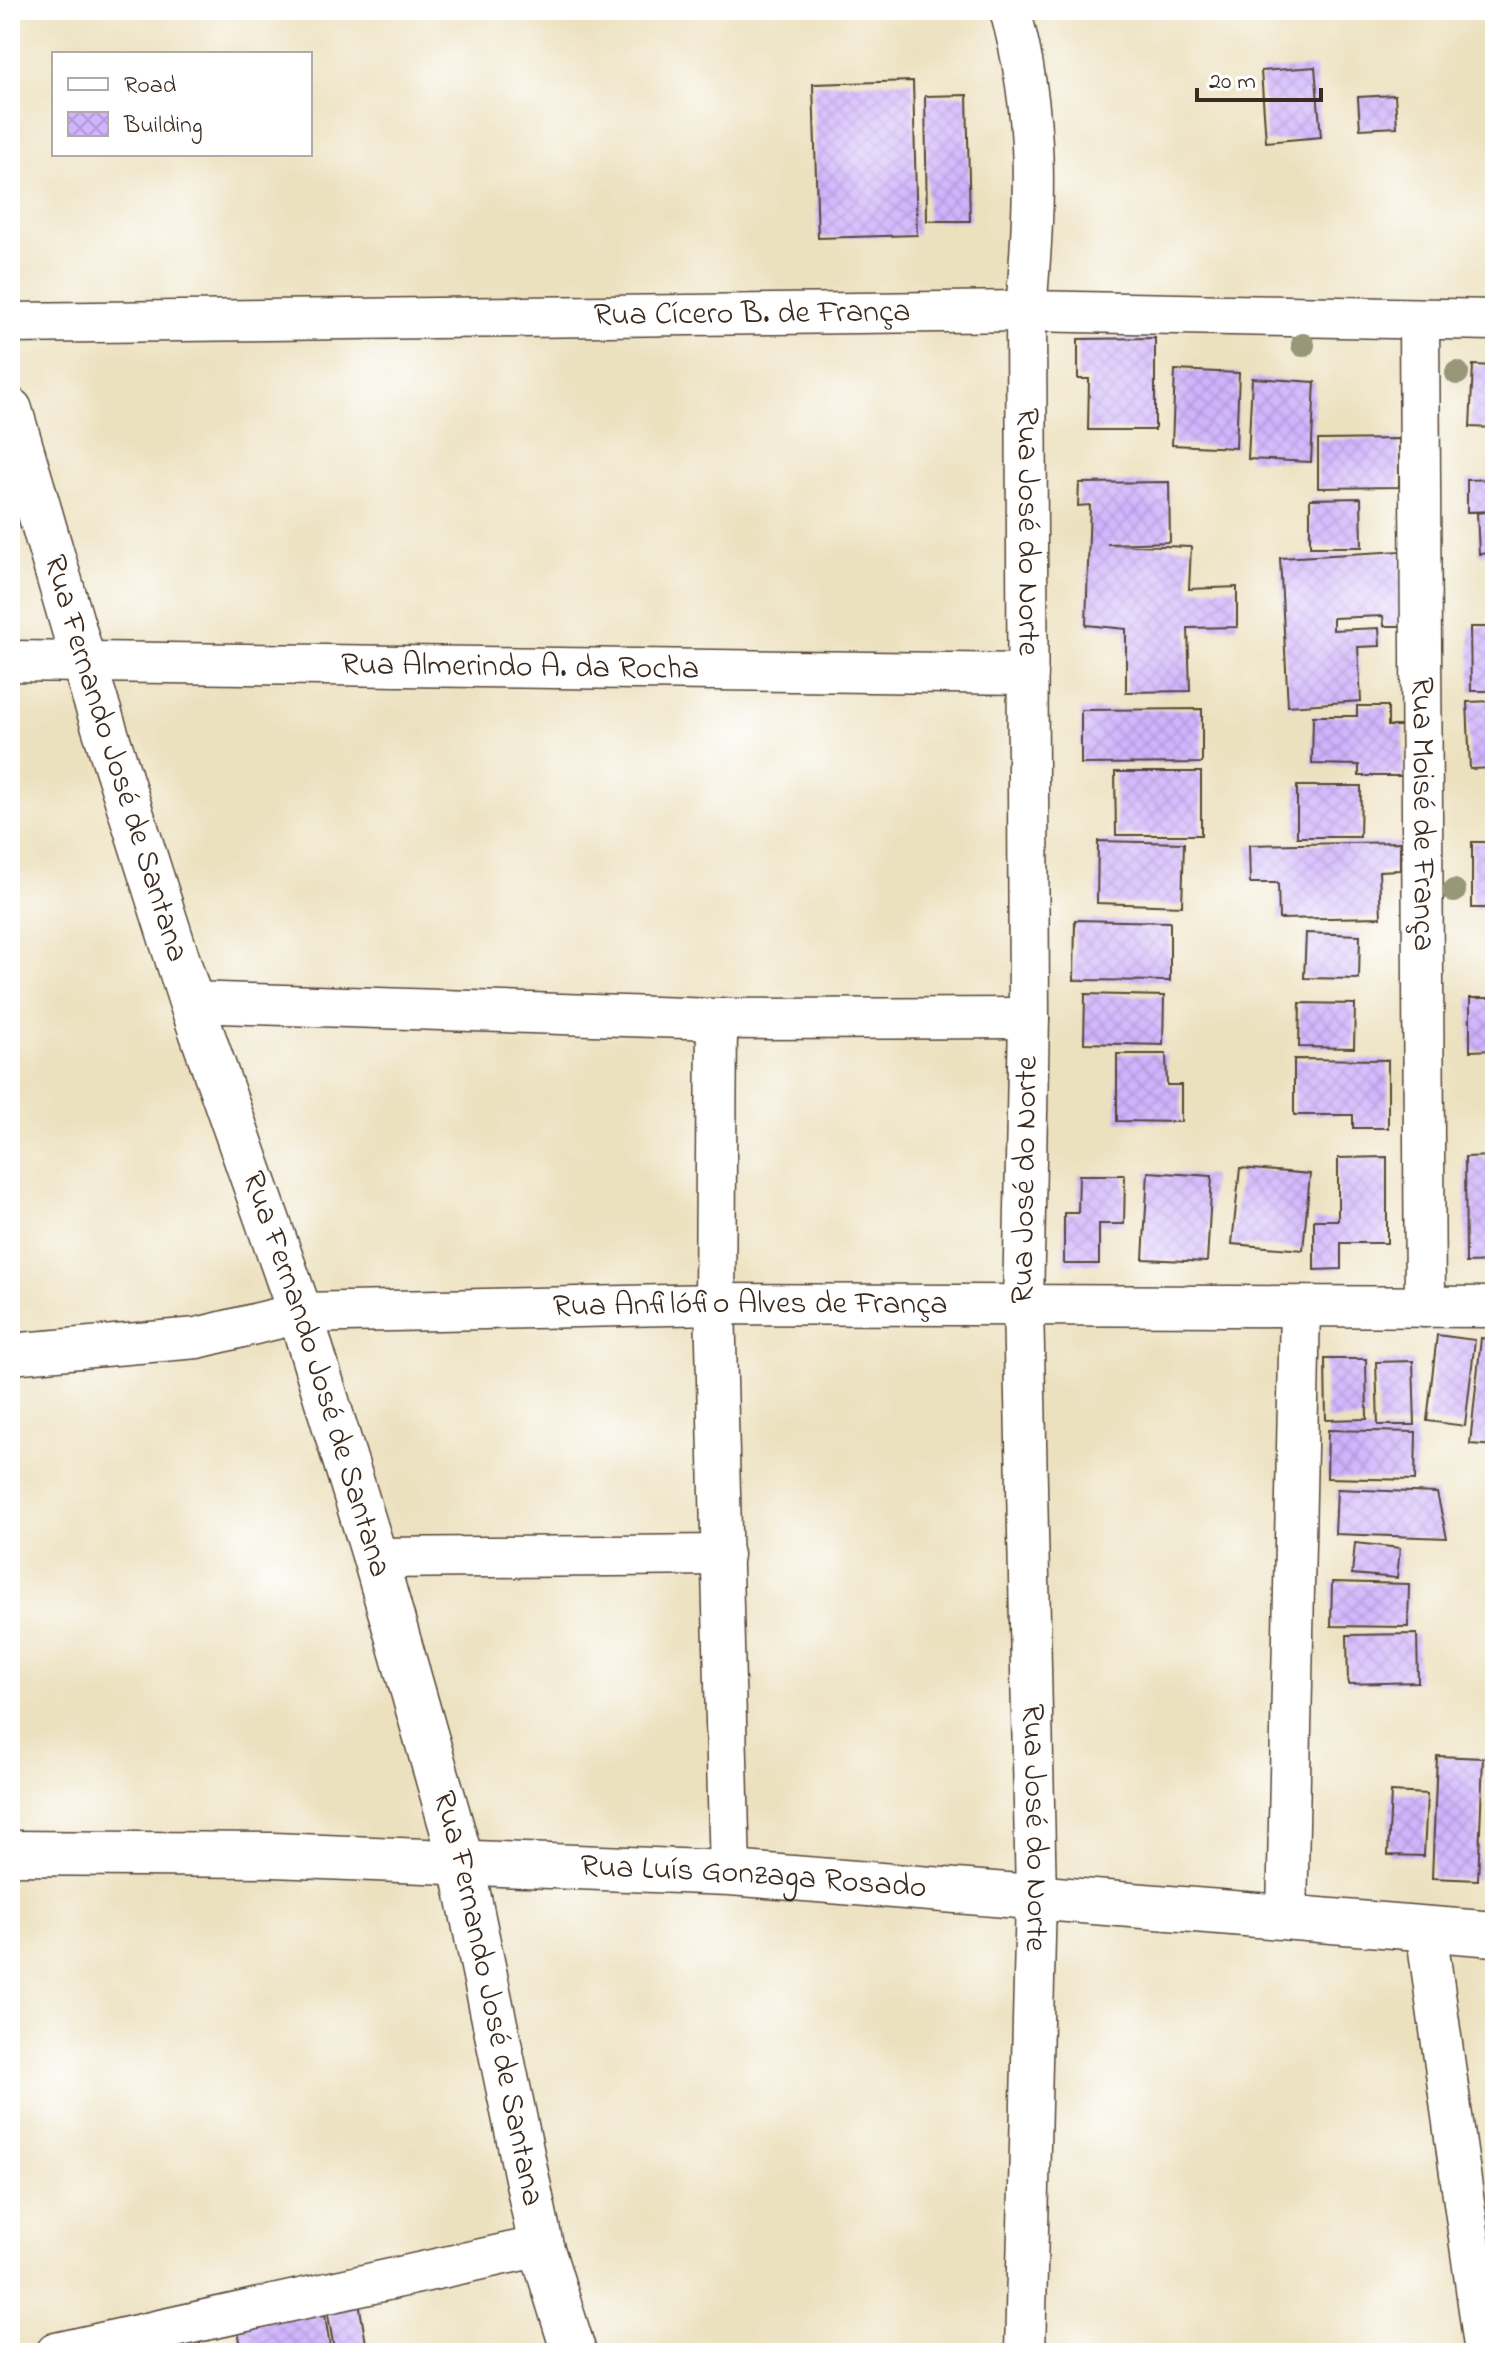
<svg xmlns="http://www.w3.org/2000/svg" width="1505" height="2363" font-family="'Indie Flower',sans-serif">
<defs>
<pattern id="building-cross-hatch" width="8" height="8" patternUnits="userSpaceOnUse" patternTransform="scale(2)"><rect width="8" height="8" fill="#cfb3fd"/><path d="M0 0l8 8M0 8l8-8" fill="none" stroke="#b39ad8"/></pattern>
</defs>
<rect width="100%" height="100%" fill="#fff"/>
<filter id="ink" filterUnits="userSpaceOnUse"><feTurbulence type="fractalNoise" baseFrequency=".0125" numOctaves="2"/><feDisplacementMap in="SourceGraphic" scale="16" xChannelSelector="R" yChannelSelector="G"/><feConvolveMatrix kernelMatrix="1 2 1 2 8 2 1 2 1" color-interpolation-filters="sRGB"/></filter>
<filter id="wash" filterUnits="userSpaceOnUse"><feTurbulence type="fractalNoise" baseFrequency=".006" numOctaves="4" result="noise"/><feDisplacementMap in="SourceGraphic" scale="32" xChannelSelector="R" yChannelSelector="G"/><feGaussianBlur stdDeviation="1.8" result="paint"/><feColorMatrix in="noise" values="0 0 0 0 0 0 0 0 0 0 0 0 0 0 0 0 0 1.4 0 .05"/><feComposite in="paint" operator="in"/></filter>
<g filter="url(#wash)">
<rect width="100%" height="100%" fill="#ece1bf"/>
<g id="blocks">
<!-- building -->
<path fill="url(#building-cross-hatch)" d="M1315,67l6,70 -55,5 -5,-71z
M913,81l4,154 -99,3 -5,-154z
M967,95l3,126h-43l-2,-125z
M1395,95l2,32 -37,2 -2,-32z
M1155,338v92h-67l1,-51h-11v-40z
M1473,365l22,1v62l-25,-1z
M1175,370l64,3 -3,75 -64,-3z
M1252,378l63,4 -4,80 -63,-3z
M1399,439v48l-81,1v-48z
M1495,479v74l-16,1 -2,-41 14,-2 -24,1v-32z
M1169,482l1,60 -63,2 84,3 -2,42 48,-2v40l-49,1 2,63 -64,1v-63l-40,-4 4,-120 -12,1 1,-23z
M1361,498l1,49h-52v-48z
M1401,551l4,75h-21l-1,-10 -50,2v12l46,-2 1,18 -22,1 3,54 -73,5 -8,-148z
M1470,627h25v64h-24z
M1495,701v67l-25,1 -3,-67z
M1357,706h31v20h15v50h-44v-11l-47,-1 1,-48h44z
M1202,709v54l-121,1v-54z
M1115,772h86v63h-85z
M1297,786h64l-1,51h-63z
M1489,788h6v50h-7z
M1098,841l86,2 -2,63 -85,-3z
M1400,842v28l-21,1 2,46 -102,2 -1,-36h-28l-1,-38z
M1472,842h23v66h-23z
M1075,920l95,2v59l-96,-1z
M1306,933l54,2 -1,44 -55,-1z
M1085,994l79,2 -1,49 -79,-2z
M1470,998h25v52l-25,1z
M1300,1003l55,1 -1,44 -55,-1z
M1117,1054h49l1,31h14v37l-64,-1z
M1294,1059l94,1v68h-35v-13h-59z
M1495,1156v106l-29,1 -1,-106z
M1387,1157v86h-46v26l-27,1v-50h24v-62z
M1240,1168l70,6 -7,76 -71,-6z
M1148,1172l64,4 -5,86 -64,-3z
M1079,1175h46l-1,49h-25v40h-35v-51h14z
M1437,1335l38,5 -10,86 -38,-5z
M1481,1338l14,2v106l-25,-2z
M1325,1359h41l1,60 -41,1z
M1413,1361l2,64h-37l-2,-63z
M1328,1430l88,2 -1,48 -88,-2z
M1337,1489l100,4 10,45 -112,-4z
M1355,1543l45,5 -3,30 -45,-4z
M1332,1582l77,2 -1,43 -77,-1z
M1417,1634l1,48 -70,2 -1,-49z
M1437,1756l46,2 -5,122 -46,-2z
M1391,1792l36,2 -3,62 -36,-1z
M358,2297l8,46 -32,6 -8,-46z
M324,2309l7,44h-89l-5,-29z
M195,2326l8,27h-59z"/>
</g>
</g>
<g filter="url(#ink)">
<use href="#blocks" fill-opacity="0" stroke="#564536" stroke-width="2"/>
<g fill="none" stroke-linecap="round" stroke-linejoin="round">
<!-- minor casing -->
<g stroke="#564536" stroke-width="43">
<g id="minor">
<path id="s1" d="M1010,10c30,107 25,192 16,301l3,707 -6,286 13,592 -11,457"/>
<path id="s2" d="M1419,320l6,987"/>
<path id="s3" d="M10,323l1016,-12 469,9"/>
<path id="s4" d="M10,661l1018,13"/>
<path d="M191,1002l526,17 312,-1"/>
<path d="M717,1019l-2,285 15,569"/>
<path id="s5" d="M10,1354l187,-16 103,-25 415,-9 780,3"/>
<path d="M375,1558l348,-3"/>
<path d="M1287,1917l13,-610"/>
<path d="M1426,1929l59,424"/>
<path d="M56,2353l485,-107"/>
</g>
</g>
<!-- tertiary casing -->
<g stroke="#564536" stroke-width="47">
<g id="tertiary">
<path id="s6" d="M10,410l74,254 107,338 109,311 75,245 86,302 80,386 33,107"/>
<path id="s7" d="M10,1853l263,2 457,18 765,61"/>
</g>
</g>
<!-- minor -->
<use href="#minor" stroke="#fff" stroke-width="40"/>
<!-- tertiary -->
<use href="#tertiary" stroke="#fff" stroke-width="44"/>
</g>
<!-- trees -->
<g fill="#989778">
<circle cx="1303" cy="345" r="12"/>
<circle cx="1457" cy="373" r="12"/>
<circle cx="1454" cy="891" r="12"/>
</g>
</g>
<g text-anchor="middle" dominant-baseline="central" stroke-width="7" stroke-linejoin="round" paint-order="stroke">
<!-- street labels -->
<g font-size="32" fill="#3b2a1e" stroke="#fff">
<text stroke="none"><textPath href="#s3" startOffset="742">Rua Cícero B. de França</textPath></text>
<text stroke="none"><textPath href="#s1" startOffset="524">Rua José do Norte</textPath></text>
<text stroke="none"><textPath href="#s4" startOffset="510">Rua Almerindo A. da Rocha</textPath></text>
<text stroke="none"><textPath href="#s6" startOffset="364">Rua Fernando José de Santana</textPath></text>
<text stroke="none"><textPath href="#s2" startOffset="494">Rua Moisé de França</textPath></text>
<text transform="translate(1026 1180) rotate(-89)">Rua José do Norte</text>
<text stroke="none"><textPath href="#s5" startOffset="744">Rua Anfilófio Alves de França</textPath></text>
<text stroke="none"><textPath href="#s6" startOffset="1012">Rua Fernando José de Santana</textPath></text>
<text stroke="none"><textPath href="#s1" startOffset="1820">Rua José do Norte</textPath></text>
<text stroke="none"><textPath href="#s7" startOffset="744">Rua Luís Gonzaga Rosado</textPath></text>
<text stroke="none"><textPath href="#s6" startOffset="1660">Rua Fernando José de Santana</textPath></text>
</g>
</g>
<!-- margin -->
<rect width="1505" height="2363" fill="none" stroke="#fff" stroke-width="40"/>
<!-- legend -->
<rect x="52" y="52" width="260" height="104" fill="#ffffff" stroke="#b1aaa5" stroke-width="2"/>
<rect x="68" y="78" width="40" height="12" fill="#ffffff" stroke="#b1aaa5" stroke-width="2"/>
<text x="124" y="92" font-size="24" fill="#3b2a1e">Road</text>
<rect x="68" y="112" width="40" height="24" fill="url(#building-cross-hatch)" stroke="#b1aaa5" stroke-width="2"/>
<text x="124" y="132" font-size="24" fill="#3b2a1e">Building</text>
<!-- scale -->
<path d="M1197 88v12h124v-12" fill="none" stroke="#3b2a1e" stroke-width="4"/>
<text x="1209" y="88" font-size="24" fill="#3b2a1e" stroke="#ffffff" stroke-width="6" paint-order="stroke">20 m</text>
</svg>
